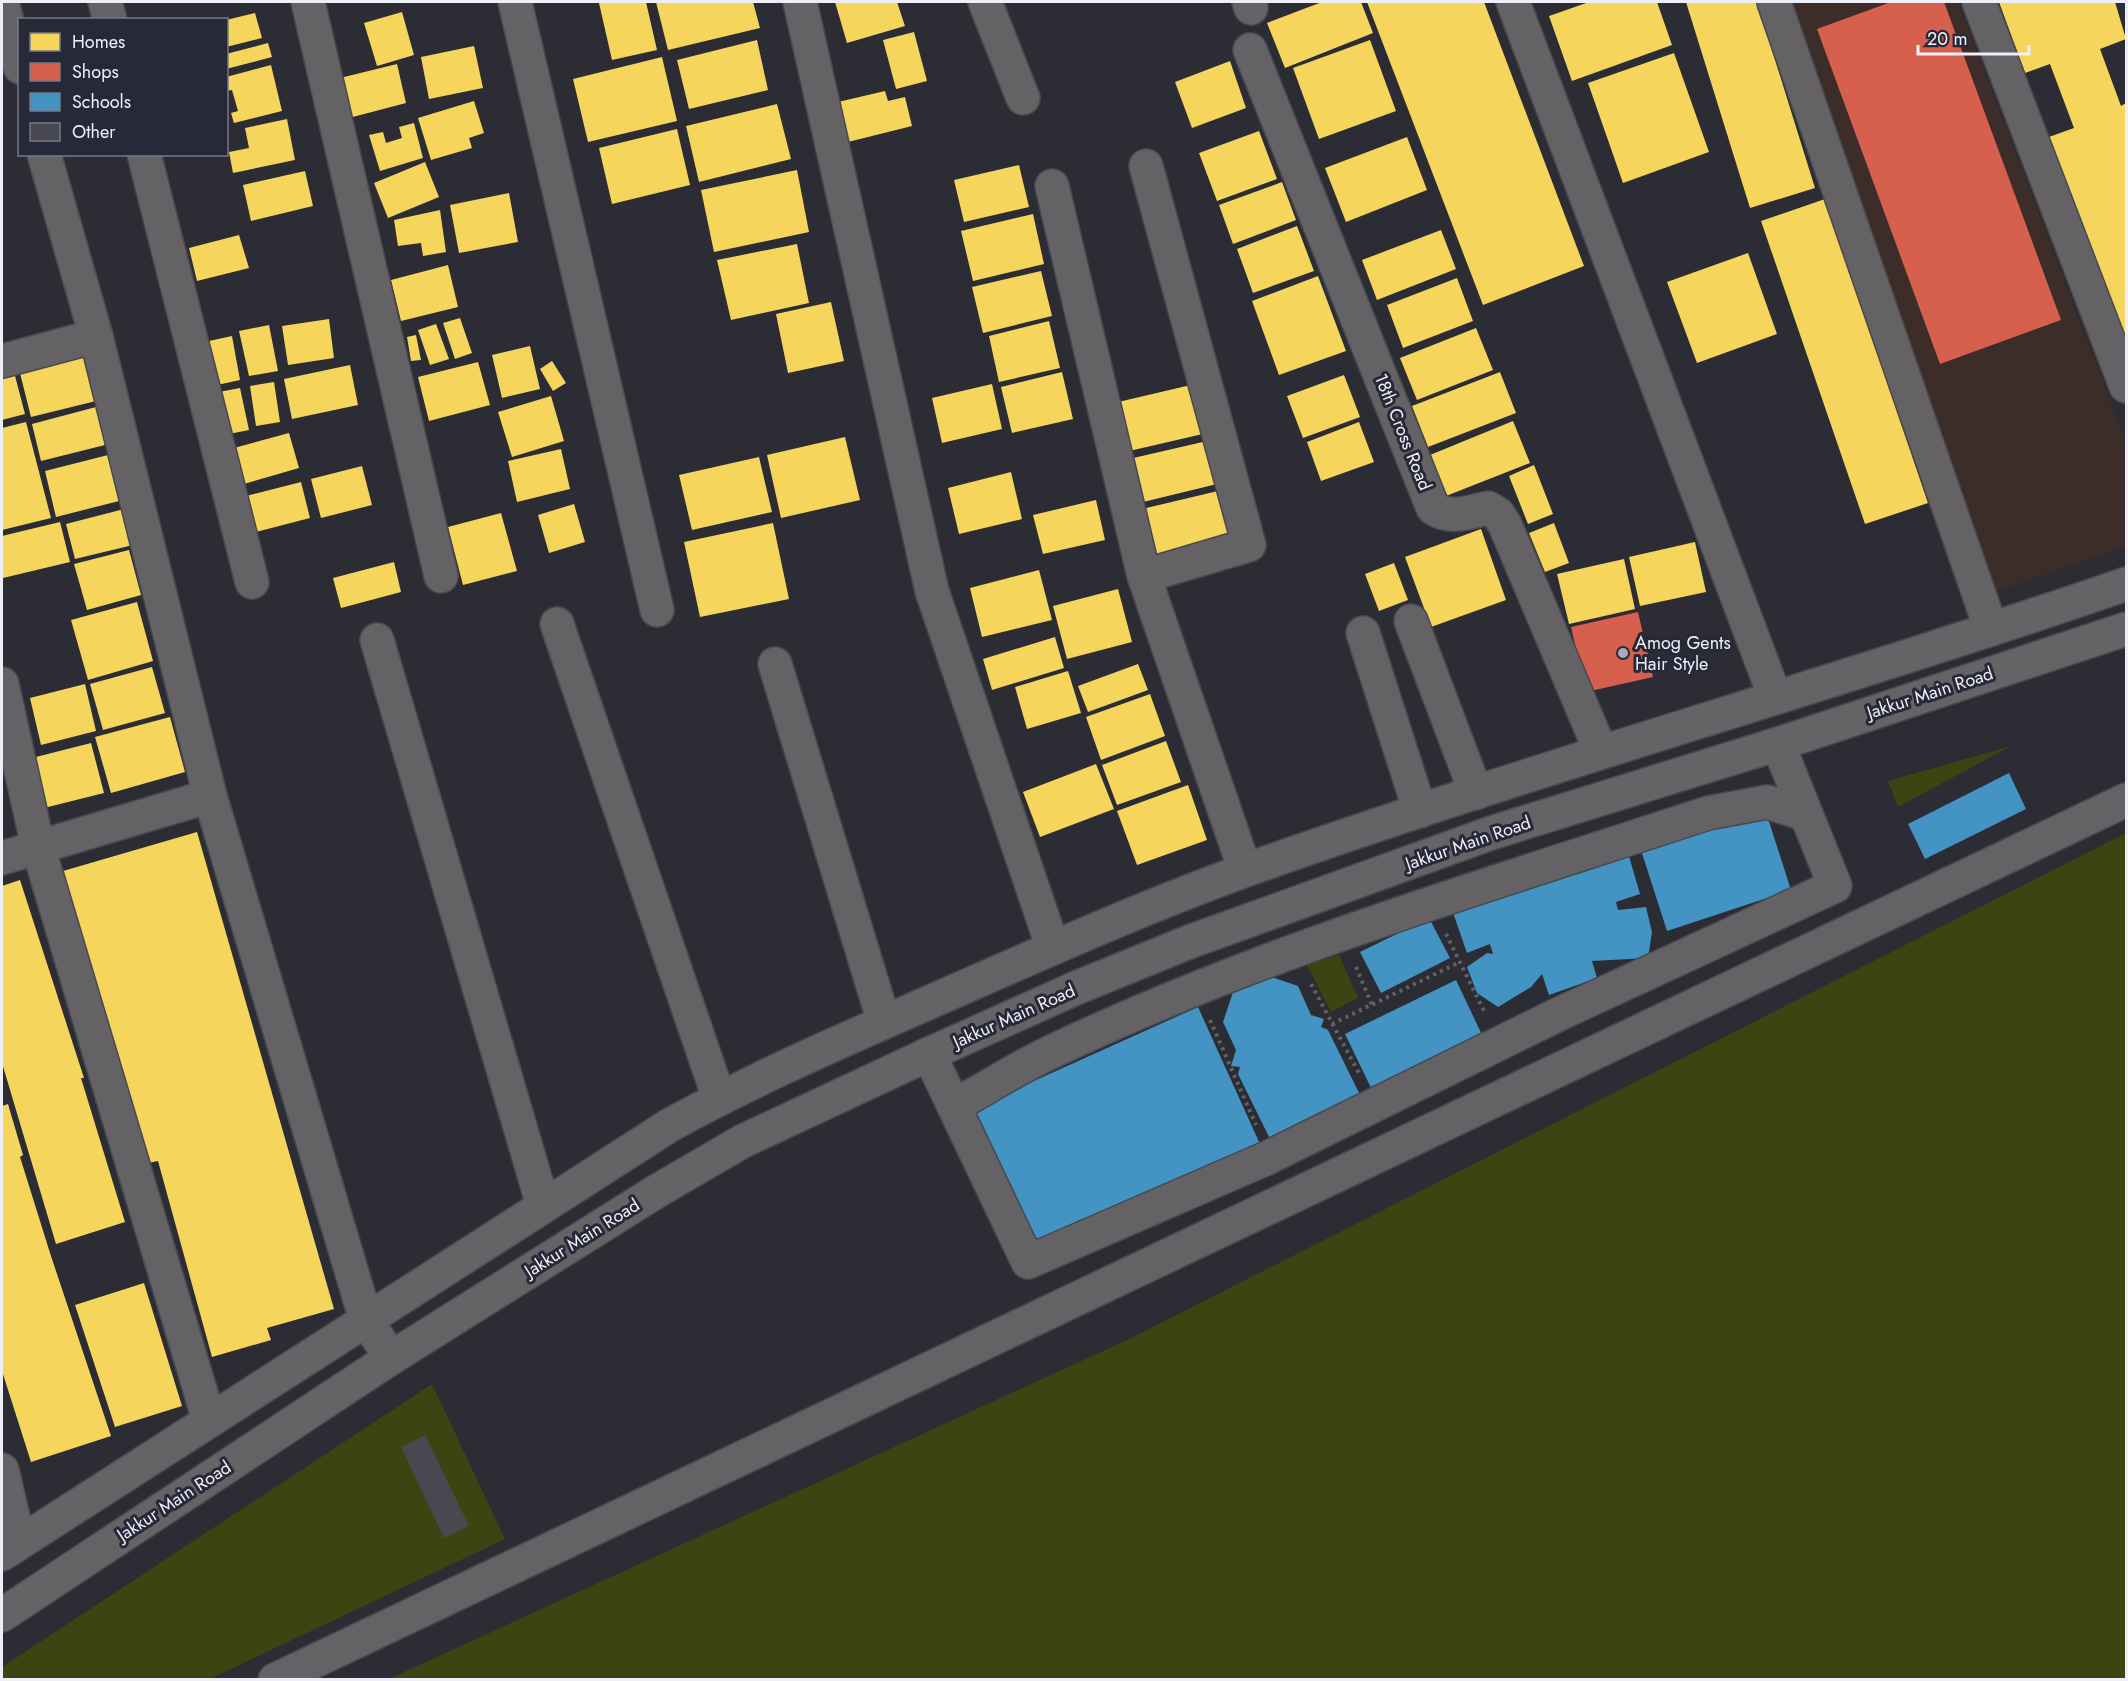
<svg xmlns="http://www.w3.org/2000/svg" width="2128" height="1681" font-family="Jost,sans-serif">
<rect width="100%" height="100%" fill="#2c2c34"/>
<!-- commercial -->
<path fill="#3d2d29" d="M1778,2h180l168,440v104l-154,54z"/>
<!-- green -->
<path fill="#3e4411" d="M2011,746l-113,61 -10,-26z
M2126,833v846h-1737l738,-339z
M1339,955l19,43 -27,14 -24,-47z
M432,1384l73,155 -295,140 -208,1v-13z"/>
<!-- homes -->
<path fill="#f6d55c" d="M606,2h40l11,48 -45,10 -13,-57z
M656,2h97l7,26 -92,22z
M835,2h62l8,24 -58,17z
M1322,2h39l12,31 -88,35 -18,-45z
M1367,2h117l100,264 -101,39z
M1589,2h68l15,43 -100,36 -23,-65z
M1686,2h71l58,186 -65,20z
M1999,2h116l11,37 -26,10 21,57 5,-3v243l-77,-209 25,-9 -24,-64 -25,9z
M402,12l12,43 -37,11 -13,-43z
M255,13l7,25 -36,9v-27z
M914,32l13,49 -31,8 -13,-49z
M757,40l11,50 -79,19 -12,-49z
M1370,40l26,71 -77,28 -26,-71z
M268,43l4,14 -46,12v-15z
M474,46l9,42 -54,11 -8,-42z
M1674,53l35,99 -86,31 -35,-100z
M662,57l15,64 -89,21 -15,-63z
M1230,61l16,47 -54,20 -17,-46z
M397,64l9,39 -57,15 -9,-40z
M271,65l11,46 -48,12 -3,-10 7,-2 -6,-21 -6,1v-14z
M885,91l3,10 17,-4 7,29 -64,16 -10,-40z
M474,101l10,32 -15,5 3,10 -41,12 -13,-42z
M777,104l14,55 -92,23 -13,-56z
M287,119l8,41 -62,13 -4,-21 20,-4 -4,-20z
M414,123l9,35 -43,13 -11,-36 14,-3 3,11 16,-5 -3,-11z
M677,129l13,56 -78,19 -13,-56z
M1259,131l18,48 -60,22 -18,-48z
M1407,137l20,53 -81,32 -21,-54z
M425,162l14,35 -51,21 -14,-35z
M1019,165l10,42 -65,15 -10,-42z
M797,170l12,62 -95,20 -13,-62z
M305,171l8,35 -62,15 -8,-36z
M1282,182l14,38 -63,24 -14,-39z
M509,193l9,49 -59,11 -9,-48z
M1825,199l103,304 -63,21 -104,-303z
M440,210l6,42 -23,4 -2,-13 -23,3 -4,-26z
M1033,214l11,50 -71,17 -12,-50z
M1297,226l17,45 -61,22 -16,-44z
M1441,230l15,39 -79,31 -15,-40z
M239,235l10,33 -52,13 -8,-33z
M797,244l12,59 -78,17 -14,-60z
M1748,253l29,81 -80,29 -30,-81z
M448,265l10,42 -57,14 -10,-41z
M1041,271l11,45 -69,17 -11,-46z
M1318,276l28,75 -67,24 -27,-74z
M1457,278l16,43 -70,27 -16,-43z
M831,302l13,59 -56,12 -12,-59z
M460,318l12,35 -17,6 -12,-36z
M329,319l5,39 -46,7 -6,-39z
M1049,321l11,47 -61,14 -10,-46z
M436,324l13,35 -19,6 -12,-35z
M269,325l9,46 -29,5 -10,-45z
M1476,328l17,42 -76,30 -17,-42z
M416,335l5,25 -10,1 -4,-24z
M232,336l8,44 -23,5 -8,-44z
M530,346l10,43 -38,9 -10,-43z
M84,353l12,48 -65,16 -12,-48z
M552,361l14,22 -13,8 -13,-22z
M478,362l12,43 -61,16 -11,-44z
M350,365l8,40 -66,14 -8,-40z
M14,372l11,42 -23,6v-45z
M1062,372l11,47 -61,14 -11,-46z
M1500,372l16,41 -88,34 -16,-41z
M1344,375l16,42 -57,21 -16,-42z
M274,382l6,40 -24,4 -6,-40z
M992,384l10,45 -60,14 -10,-45z
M1195,384l12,49 -82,19 -11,-49z
M240,388l9,42 -20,4 -10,-42z
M551,396l13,45 -52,16 -14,-45z
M96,407l9,38 -64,16 -9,-37z
M1513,421l17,42 -84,33 -16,-41z
M26,422l25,96 -49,12v-102z
M1359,422l15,40 -53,19 -14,-39z
M289,433l10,35 -55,16 -10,-36z
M845,437l15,63 -79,18 -14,-63z
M1207,441l10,43 -78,19 -10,-44z
M561,449l9,40 -53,13 -9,-41z
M112,454l11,46 -67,17 -11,-46z
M759,457l13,55 -80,18 -13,-55z
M1534,465l19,49 -25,10 -19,-48z
M362,466l10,39 -51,13 -10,-39z
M1011,472l11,47 -63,15 -11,-46z
M301,482l9,36 -58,15 -10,-36z
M1218,491l11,48 -76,18 -11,-48z
M1096,500l9,40 -62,14 -10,-39z
M574,504l11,38 -36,11 -11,-38z
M124,509l9,36 -58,14 -9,-35z
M501,513l16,58 -54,14 -15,-58z
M60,522l10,40 -67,16 -1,-42z
M773,523l16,76 -89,18 -16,-75z
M1554,523l15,40 -24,9 -16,-39z
M1481,529l25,71 -75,27 -26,-70z
M1695,542l11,50 -66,14 -11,-49z
M129,550l12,45 -54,15 -13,-46z
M1624,559l11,50 -66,15 -12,-50z
M394,562l7,30 -60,16 -8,-30z
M1394,563l14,37 -29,11 -14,-37z
M1039,570l13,50 -70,17 -12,-49z
M1118,589l14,53 -65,17 -14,-53z
M137,602l16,59 -65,19 -17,-60z
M1055,637l9,31 -72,22 -9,-31z
M1138,664l10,26 -60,22 -10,-26z
M152,667l13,46 -62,17 -13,-46z
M1068,671l13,42 -54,16 -12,-42z
M85,684l11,47 -55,14 -11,-47z
M1150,694l15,42 -64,24 -15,-43z
M170,717l15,55 -74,21 -16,-56z
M1166,741l15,41 -64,23 -15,-40z
M91,743l13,50 -60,15 -12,-50z
M1096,764l18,45 -74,28 -17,-45z
M1188,785l19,55 -70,25 -20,-54z
M197,832l137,477 -67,19 4,12 -59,17 -54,-196 -10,2 -85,-292z
M20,880l64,198h-3l44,144 -69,22 -54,-181v-177z
M8,1104l15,51 -3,2 30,96 61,183 -80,26 -29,-91v-265z
M144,1283l38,123 -67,21 -40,-122z"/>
<!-- shops -->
<path fill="#d6604d" d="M1891,2h53l117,318 -121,44 -123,-335z
M1638,612l15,65 -67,15 -15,-65z"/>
<!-- schools -->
<path fill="#4393c3" d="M2009,773l17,36 -101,50 -17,-35z
M1764,806l27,84 -124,41 -27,-84z
M1628,853l12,41 -24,8 2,8 28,-3 6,25 -4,26 -56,3 5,17 -48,17 -7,-21 -11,13 -33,20 -21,-14 -10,-26 20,-14 6,1 -3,-10 -23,9 -15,-43z
M1429,918l21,40 -69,35 -21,-41z
M1266,975l32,11 13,29 13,4 -3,8 7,3 34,69 -90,44 -34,-69 2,-7 -9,-1 5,-16 -13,-28 11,-33z
M1456,980l27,57 -111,53 -27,-56z
M1198,1007l62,137 -223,101 -63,-137z"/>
<!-- building -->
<path fill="#484950" d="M425,1435l44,91 -25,12 -43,-91z"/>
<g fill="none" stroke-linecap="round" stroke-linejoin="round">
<!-- minor casing -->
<g stroke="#48484f" stroke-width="36">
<path id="minor" d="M105,2l5,18
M308,2l133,574
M515,2l142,608
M800,2l132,589 121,357
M985,2l38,96
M1249,2l2,6
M1513,2l262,695
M1774,2l217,627
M1979,2l147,384
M2,3l18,64
M1250,50l183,458c18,12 36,4 55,0l10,6 7,11 96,227
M44,154l52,182 114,460 156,524 25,38
M144,154l108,428
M1052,186l92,390 101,294
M2,361l94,-25
M1144,576l105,-31 -103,-379
M1411,621l65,172
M557,624l162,474
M1363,633l57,178
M377,640l166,565
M775,664l109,358
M2,684l36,163 171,573
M2,858l208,-62
M929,1054l99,208 237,-103 292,-144 278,-129 -57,-142
M954,1106c31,-17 62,-37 95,-53 211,-101 437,-167 659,-240l59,-11 38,12
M2,1470l17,72
M275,1680l1851,-880"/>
</g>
<!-- major casing -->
<g stroke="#48484f" stroke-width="36">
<path id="major" d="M2,1554l668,-429c89,-49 183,-89 276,-130 100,-44 200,-89 303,-126 290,-103 587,-185 877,-285
M2,1615l389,-257 266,-167 86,-50 186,-87 147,-66 113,-46 302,-109 287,-89 348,-115"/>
</g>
<!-- path -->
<path stroke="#626265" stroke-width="4" stroke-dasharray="3 4.5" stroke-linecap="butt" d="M1446,934l38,77
M1356,967l16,38
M1311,984l49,91
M1210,1020l46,105
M1332,1024l128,-62"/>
<!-- minor -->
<use href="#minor" stroke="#646264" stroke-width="33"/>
<!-- major -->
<use href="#major" stroke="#666367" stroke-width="33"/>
</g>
<!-- markers -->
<circle fill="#aaabb4" stroke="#282938" stroke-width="2" cx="1623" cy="653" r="6"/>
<g text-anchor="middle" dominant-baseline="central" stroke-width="6" stroke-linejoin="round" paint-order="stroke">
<!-- street labels -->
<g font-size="18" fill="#eeeff9" stroke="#282938">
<text transform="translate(1403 432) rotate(68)">18th Cross Road</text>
<text transform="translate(1930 693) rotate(-18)">Jakkur Main Road</text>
<text transform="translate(1468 843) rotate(-19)">Jakkur Main Road</text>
<text transform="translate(1014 1016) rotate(-24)">Jakkur Main Road</text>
<text transform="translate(582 1238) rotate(-32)">Jakkur Main Road</text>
<text transform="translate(174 1501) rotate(-33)">Jakkur Main Road</text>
</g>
<!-- poi labels -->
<g font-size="18" fill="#eeeff9" stroke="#282938" text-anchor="start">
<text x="1635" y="643">Amog Gents<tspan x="1635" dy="21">Hair Style</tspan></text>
</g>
</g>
<!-- border -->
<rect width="2128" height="1681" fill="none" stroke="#eeeff9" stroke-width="6"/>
<!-- legend -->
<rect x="18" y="18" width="210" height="138" fill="#282938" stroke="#777885" stroke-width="1.5"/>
<rect x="30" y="33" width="30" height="18" fill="#f6d55c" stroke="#777885" stroke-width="1.5"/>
<text x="72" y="48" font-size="18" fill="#eeeff9">Homes</text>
<rect x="30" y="63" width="30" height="18" fill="#d6604d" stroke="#777885" stroke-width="1.5"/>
<text x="72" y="78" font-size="18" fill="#eeeff9">Shops</text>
<rect x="30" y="93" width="30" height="18" fill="#4393c3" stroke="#777885" stroke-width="1.5"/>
<text x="72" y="108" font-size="18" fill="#eeeff9">Schools</text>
<rect x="30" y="123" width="30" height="18" fill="#484950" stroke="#777885" stroke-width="1.5"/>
<text x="72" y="138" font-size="18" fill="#eeeff9">Other</text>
<!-- scale -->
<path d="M1918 45v9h111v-9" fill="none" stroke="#eeeff9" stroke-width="3"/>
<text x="1927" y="45" font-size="18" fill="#eeeff9" stroke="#282938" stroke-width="4.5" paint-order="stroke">20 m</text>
</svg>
